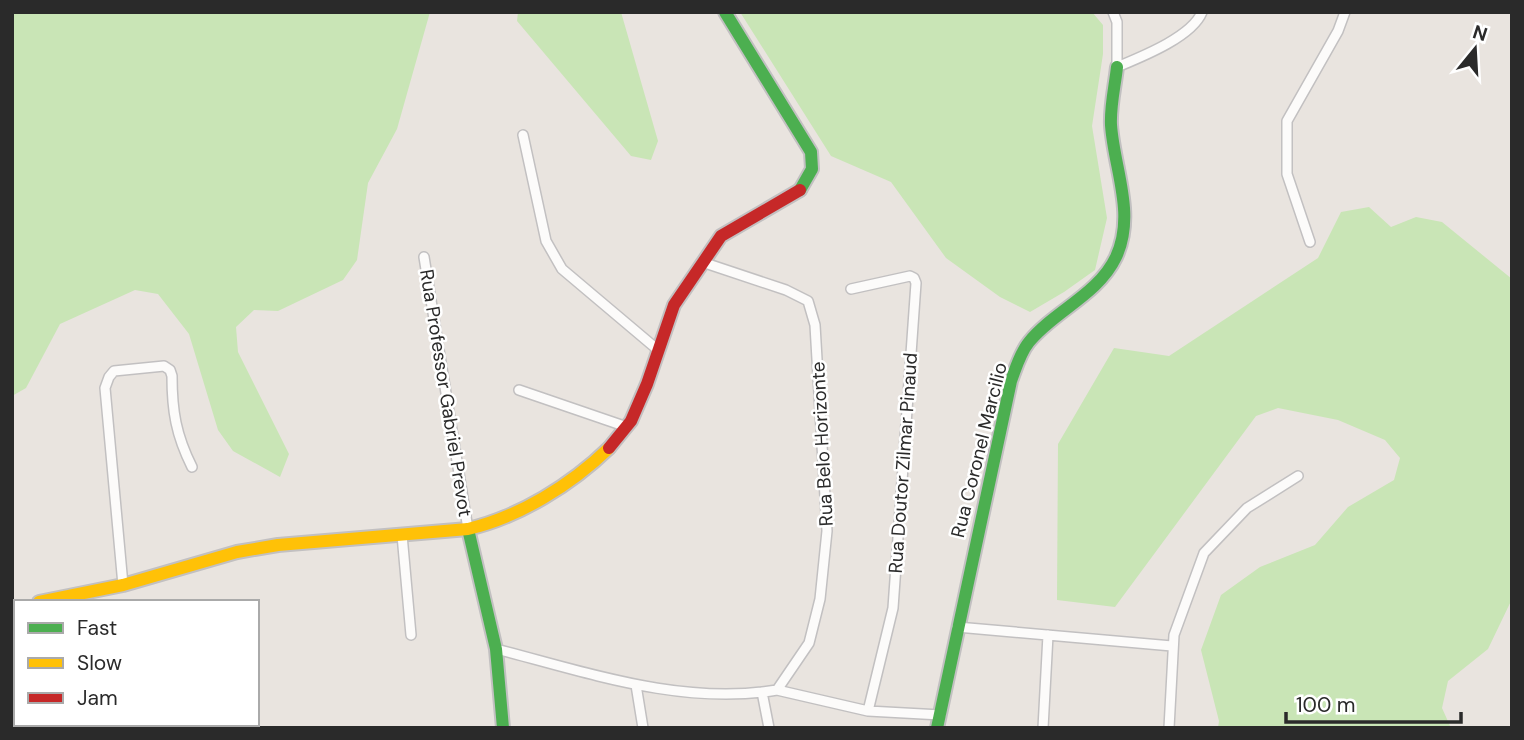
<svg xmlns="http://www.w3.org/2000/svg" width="1524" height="740" font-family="'DM Sans',sans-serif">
<rect width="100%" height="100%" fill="#e9e4df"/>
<!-- green -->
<path fill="#c9e5b6" d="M12,12h418l-33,117 -29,54 -11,77 -14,20 -65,31 -24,-1 -18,17 2,25 51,102 -9,23 -47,-26 -15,-21 -29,-96 -31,-40 -23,-4 -75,34 -34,64 -14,8z
M518,12h103l37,129 -7,19 -20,-4 -114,-135z
M740,12h352l11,13v29l-11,72 15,92 -12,52 -31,22 -34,20 -30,-15 -54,-39 -55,-76 -60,-26z
M1369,207l22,20 25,-10 26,5 70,57v320l-24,50 -40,32 -6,27 9,20h-233l1,-7 -18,-71 20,-55 39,-28 55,-22 33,-38 46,-27 6,-22 -15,-18 -47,-20 -60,-12 -22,8 -141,191 -58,-7 1,-156 56,-96 55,8 149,-98 23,-46z"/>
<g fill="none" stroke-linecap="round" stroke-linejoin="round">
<!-- street casing -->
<g stroke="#c2c0c1" stroke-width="12">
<path id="street" d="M1113,12l4,10v45c24,-10 75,-30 85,-55
M523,135l23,106 16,28 96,81
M1310,242l-23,-68v-53l51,-90 7,-19
M424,257l44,272
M702,262l84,28 22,11 7,24 12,206 -7,68 -11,44 -32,47
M851,289l59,-13 4,2 2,5 -23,325 -25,103
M519,390l108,37
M402,535l9,100
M123,585l-18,-197 4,-11 5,-6 50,-5 6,4 2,6c0,35 4,59 20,91
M957,627l215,19
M496,649c90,23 186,57 281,41l91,21 73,4
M636,685l7,43
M762,692l7,36
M1043,728l5,-93
M1169,728l5,-93 30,-82 43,-45 51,-32"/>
</g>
<!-- fast casing -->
<g stroke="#c2c0c1" stroke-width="16">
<path id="fast" d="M725,12l86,140 1,17 -12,21
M468,529l28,120 7,79
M937,728l74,-347c5,-13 9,-28 18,-39 25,-31 69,-47 87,-85 20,-43 -2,-88 -5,-132 -1,-19 4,-39 6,-58"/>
</g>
<!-- slow casing -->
<g stroke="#c2c0c1" stroke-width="16">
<path id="slow" d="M39,602l84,-17 114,-33 41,-7 190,-16c51,-12 103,-44 141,-81
M12,610l4,-1"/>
</g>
<!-- jam casing -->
<g stroke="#c2c0c1" stroke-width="16">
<path id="jam" d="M609,448l22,-27 16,-37 27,-79 47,-69 79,-46"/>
</g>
<!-- street -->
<use href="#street" stroke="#fcfbfa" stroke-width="9"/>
<!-- fast -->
<use href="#fast" stroke="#4caf50" stroke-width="12"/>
<!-- slow -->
<use href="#slow" stroke="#ffc107" stroke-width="12"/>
<!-- jam -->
<use href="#jam" stroke="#c62828" stroke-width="12"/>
</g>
<g text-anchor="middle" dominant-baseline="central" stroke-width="5" stroke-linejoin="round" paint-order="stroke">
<!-- street labels -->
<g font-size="19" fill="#2a2a2a" stroke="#fff">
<text transform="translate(446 393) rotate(81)">Rua Professor Gabriel Prevot</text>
<text transform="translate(822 444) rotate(-93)">Rua Belo Horizonte</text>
<text transform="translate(979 450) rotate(-76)">Rua Coronel Marcilio</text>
<text transform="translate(903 463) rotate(-86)">Rua Doutor Zilmar Pinaud</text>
</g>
</g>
<!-- border -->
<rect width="1524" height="740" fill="none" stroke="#2a2a2a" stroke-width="28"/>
<!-- legend -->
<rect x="14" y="600" width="245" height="126" fill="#ffffff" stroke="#aaaaaa" stroke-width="2"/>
<rect x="28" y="623" width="35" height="10" fill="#4caf50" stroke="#aaaaaa" stroke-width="2"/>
<text x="77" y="635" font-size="21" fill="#2a2a2a">Fast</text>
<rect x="28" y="658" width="35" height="10" fill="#ffc107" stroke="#aaaaaa" stroke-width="2"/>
<text x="77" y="670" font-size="21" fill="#2a2a2a">Slow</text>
<rect x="28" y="693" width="35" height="10" fill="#c62828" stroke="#aaaaaa" stroke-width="2"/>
<text x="77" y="705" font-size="21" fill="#2a2a2a">Jam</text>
<!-- north arrow -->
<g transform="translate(1475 49) rotate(18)" stroke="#ffffff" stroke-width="5" paint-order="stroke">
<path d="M0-5L12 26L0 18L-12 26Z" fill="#2a2a2a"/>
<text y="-10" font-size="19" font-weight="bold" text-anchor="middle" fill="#2a2a2a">N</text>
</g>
<!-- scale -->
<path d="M1286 712v10h175v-10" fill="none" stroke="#2a2a2a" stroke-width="3.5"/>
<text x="1296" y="712" font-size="21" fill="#2a2a2a" stroke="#ffffff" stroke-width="5" paint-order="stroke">100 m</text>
</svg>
